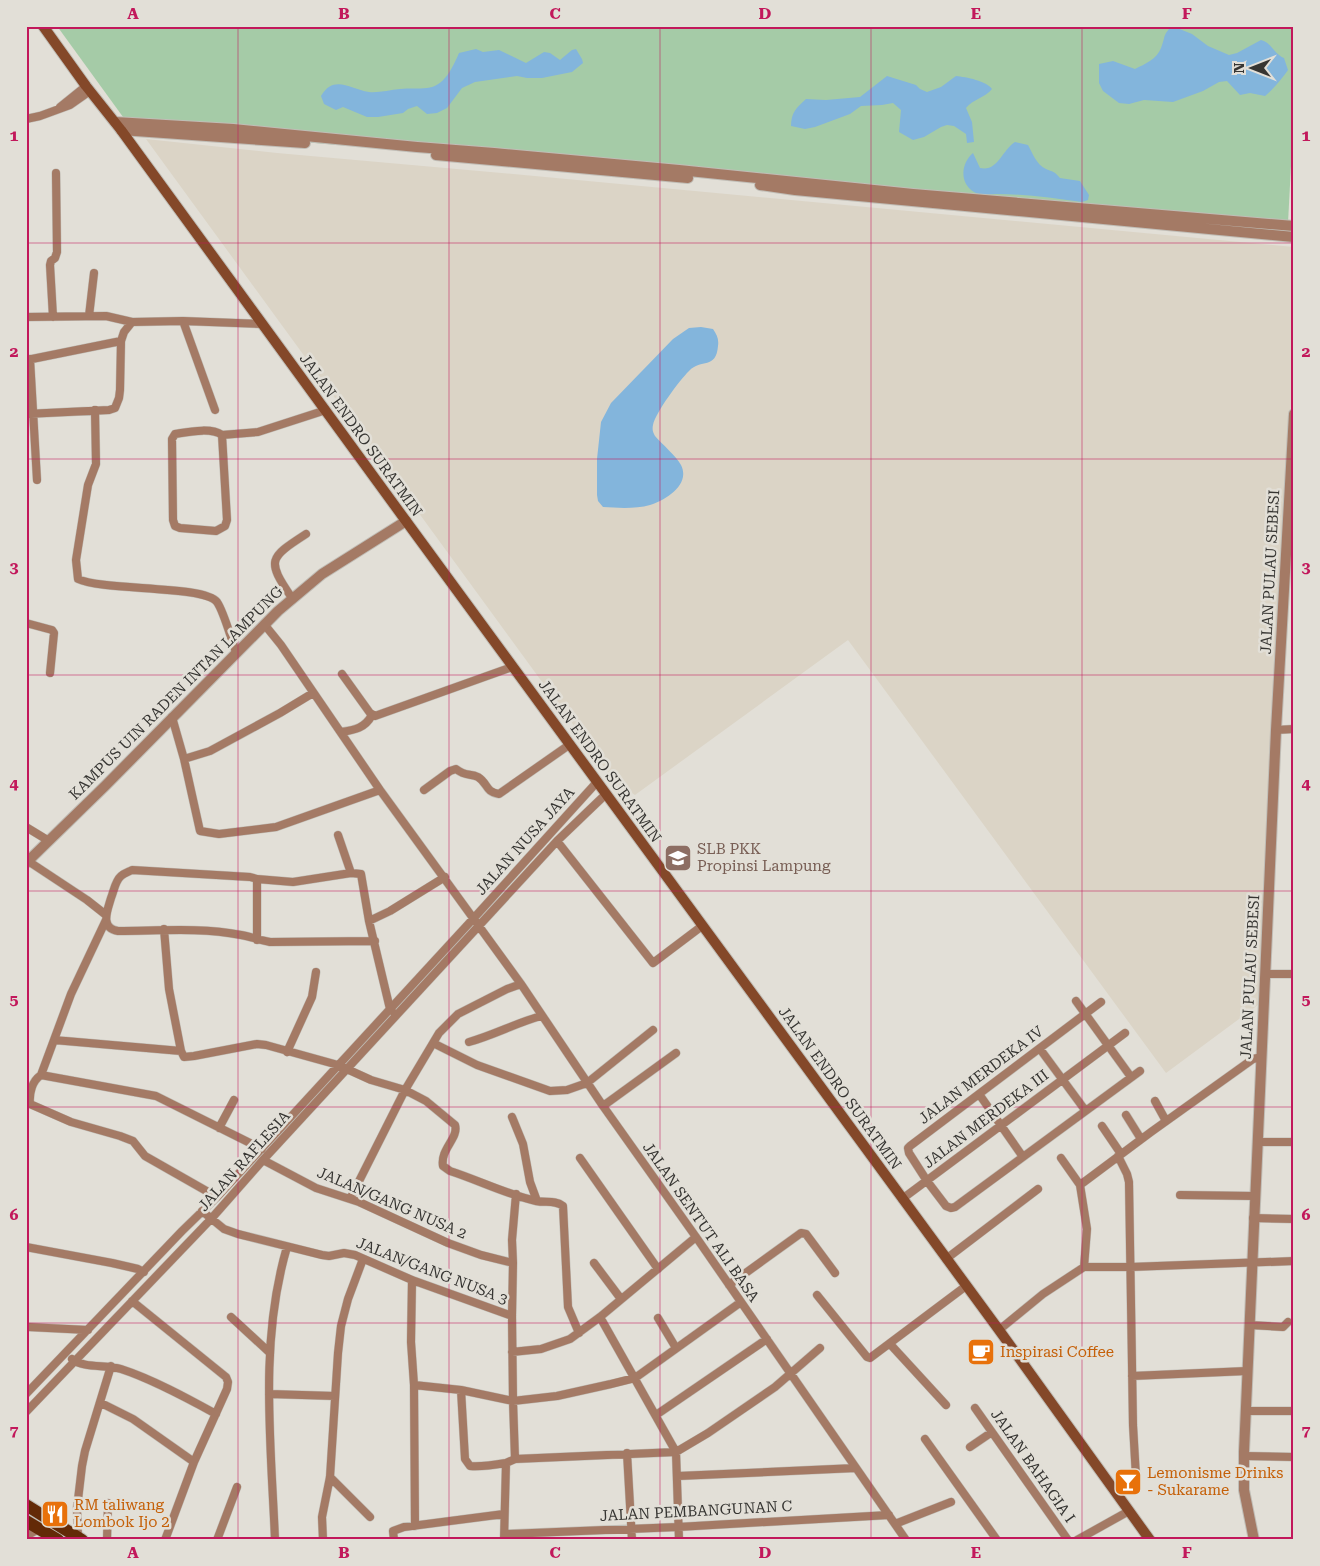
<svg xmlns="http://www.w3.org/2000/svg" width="1320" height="1566" font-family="'Roboto Serif',serif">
<rect width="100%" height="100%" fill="#e2dfd7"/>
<!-- built -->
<path fill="#dbd4c6" d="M146,139l131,14 247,22 770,72v97l-32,658 -96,71 -318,-433 -213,155 -3,-2 -6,4z"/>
<!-- green -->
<path fill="#a5cba7" d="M57,26h1237v82l-6,115 -1157,-95z"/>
<!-- water -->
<path fill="#83b5dc" d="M1172,26l20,8 16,12 21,9 8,-2 24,-13c11,3 13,14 23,18l4,12c-4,6 -17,22 -23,26l-15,-3 -10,2 -13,-14 -8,1 -16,9 -30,11 -29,-2 -15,4 -10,-1 -16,-12 -4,-8v-19l14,-3 22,8c10,-5 22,-10 26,-21 5,-12 1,-12 11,-22z
M476,49l7,3 16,-2 27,13 18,-11 6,1 10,7 12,-10 4,-1 6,10 1,4 -11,9 -30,6h-15l-10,-2 -42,6 -13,6 -15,20 -10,5 -10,1 -10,-8 -9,3 -5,4 -25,4h-11l-24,-10 -7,3 -12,-6 -3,-8c13,-22 29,-7 48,-4 9,1 21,-2 31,-3 9,-1 18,0 27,-1 17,-1 26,-21 32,-35z
M887,76l29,9 4,4 7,3 14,-5 15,-11c10,1 31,5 36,13 -7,9 -19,10 -26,19l6,14 2,20 -7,1 -1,-9 -12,-8 -7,-1 -6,2 -17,10 -11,3 -14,-8 2,-22 -8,-7 -11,2 -21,1 -11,8 -35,13 -10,2 -14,-3c0,-13 5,-18 15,-27l20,1 34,-3z
M1015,142l13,3c5,9 8,19 18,24 7,3 8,2 14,9l20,3 9,14 -1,5 -6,2c-29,-4 -56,-8 -85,-8 -6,0 -17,2 -23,-2 -15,-9 -13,-29 -1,-39l7,15c18,4 22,-18 35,-26z
M701,327l12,2c4,6 6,10 5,17 -2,24 -17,12 -29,25 -10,10 -33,41 -36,54 -1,5 0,7 2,11 7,8 21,20 26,29 10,20 -16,35 -31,40 -14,4 -32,3 -47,2l-5,-6 -1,-6v-36l4,-37 10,-19 62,-64 16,-11z"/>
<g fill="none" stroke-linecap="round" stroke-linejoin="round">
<!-- minor casing -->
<g stroke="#c0bdb6" stroke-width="9">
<path id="minor" d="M60,107l26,-21
M26,119l14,-3 30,-11 20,-14
M89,316l5,-43
M26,317l80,-1 26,6
M53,317l-3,-52 1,-4 4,-3 2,-6 -1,-79
M183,321l32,89
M30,359l7,121
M27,360l94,-19
M95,410l1,54 -8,21 -12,75 2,19c25,12 126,6 139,23 7,10 14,37 19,50
M26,414l83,-4 6,-2 4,-10 1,-8 1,-49 3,-9 8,-10 51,-1 79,3
M222,435l5,85 -2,6 -9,5 -36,-3 -5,-2 -2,-6 -1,-81 3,-5c13,-2 36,-7 47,1l36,-3 68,-22
M292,598c-26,-38 -23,-40 14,-64
M26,623l26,7 2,3 -4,40
M264,624l17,21 99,145 141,194 82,122 93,131 210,303
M342,674l28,39 5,3 137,-49
M172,717l12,42 16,72 19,3 57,-7 104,-37
M1276,730l18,-1
M341,732c14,-2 24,-4 31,-17
M184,759l26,-8 70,-38 33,-20
M424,790l26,-19 6,-2c10,8 14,4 22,8 10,6 7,15 21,17l70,-49
M26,827l23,14
M338,835l13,38
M557,841l96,122 49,-37
M28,861l59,39 19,15
M257,879l36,3 58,-9 10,1 8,47 21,88 2,2
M106,920l-35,74 -30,81c-9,6 -12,18 -11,29l41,18 49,14 13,5 12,15 72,41
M369,921l21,-10 55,-34
M164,929l5,60 12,62 3,6 10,-1 63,-12 9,1 72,20 33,15 34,10 21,11 29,24c4,13 -15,24 -12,41l7,5c28,9 58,24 86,30 10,2 19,-1 27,5l5,101 11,26
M257,940v-61l-7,-2 -118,-7c-4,2 -8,3 -11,6 -6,5 -7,15 -10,22 -3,11 -12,30 7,33 40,0 82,-4 123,4 10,2 19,5 29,7l105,-1
M1266,974h28
M1076,1001l55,76
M1101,1002l-191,144 -2,2 1,5 18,28 19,25 5,2 4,-1 185,-136
M54,1040l127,11
M469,1042c25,-7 47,-19 72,-26
M433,1043l44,22 73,26 17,-1 20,-7 66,-53
M1040,1049l45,61
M287,1052l25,-55 4,-25
M41,1075l115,21 106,53
M979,1094l44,63
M1155,1101l11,20
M603,1106l73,-53
M1126,1115l15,24
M512,1117l11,27 7,38 7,19
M1102,1126l19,28
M219,1128l15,-28
M1257,1142h37
M580,1158l78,111
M1061,1158l19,27 7,44 -3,38
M263,1160l53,28 43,14 89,41 33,12 32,8
M1080,1185l71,-53 102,-73 9,-2
M1180,1195l75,1
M350,1199l55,-109 34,-57 19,-19 49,-25 14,-5
M902,1199l223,-166
M202,1211l22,18 14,5 84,21 7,1 15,-3 11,2 57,25 100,36
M1253,1218l41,1
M26,1247l86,16 26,6 6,3
M946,1259l92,-70
M594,1263l27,36
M412,1280l-1,62 3,43
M729,1285l72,-52 5,1 29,39
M817,1295l50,62 3,1 96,-72
M132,1301l94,76 2,5 -1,7 -33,73 -29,78
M231,1317l38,35
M600,1317l76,135 3,88
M658,1318l18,30
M1249,1325l34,2 5,-5
M28,1327l60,3
M999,1330l44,-36 41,-27h46l164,-6
M890,1344l56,61
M512,1352l29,-3 29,-10 30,-22 96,-80
M72,1359c13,10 33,5 49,10 31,10 66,29 95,45
M1132,1376l115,-5
M461,1390l4,69 5,7c13,1 24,-1 36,-3
M26,1394l156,-163 35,-34 256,-278 124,-137
M269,1394l66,2
M101,1403l32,16 61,43
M975,1408l93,132
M1246,1411h48
M26,1412l185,-193 52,-59 294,-319 49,-47
M656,1415l111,-76
M925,1439l72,101
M970,1447l22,-15
M627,1453l5,87
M1244,1456l50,1
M515,1459l161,-7 32,-19 67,-46 45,-39
M678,1476l178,-8
M330,1477l40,40
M1115,1492l19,-10 2,-5 -3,-52 -4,-243 -2,-8 -9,-18
M895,1524l56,-22
M415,1526l-1,-141 47,5 52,11 44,-5 54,-12 24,-6 106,-76
M505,1534l173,-7 211,-12
M26,1536l13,-7
M78,1537l-1,-29 5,-42 3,-15 26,-85
M107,1540l1,-37
M217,1540l20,-53
M275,1540c-4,-98 -16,-198 12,-293
M323,1540l-1,-23 8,-40 8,-124 3,-27 7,-27 15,-40
M394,1540l-1,-9 11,-4 100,-13
M504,1540l2,-77 9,-4 -2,-58 -1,-85 1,-53 -1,-23 4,-46
M1077,1540l52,-29"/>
</g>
<!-- tertiary casing -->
<g stroke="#c0bdb6" stroke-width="12">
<path id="tertiary" d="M115,122l118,7 184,18 77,6 185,17 234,24 381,32
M121,130l184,13
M436,155l252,23
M760,185l35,5 499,47
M26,863l79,-77 173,-175 44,-37 84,-53
M1254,1540l-10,-50v-38l32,-722 18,-316"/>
</g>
<!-- secondary casing -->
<g stroke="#c0bdb6" stroke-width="12">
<path id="secondary" d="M43,26l43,60 35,44 285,391 593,809 151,210"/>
</g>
<!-- primary casing -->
<g stroke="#c0bdb6" stroke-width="14">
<path id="primary" d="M26,1505l56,35
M26,1521l32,19"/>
</g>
<!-- minor -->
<use href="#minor" stroke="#a47a65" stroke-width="8"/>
<!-- tertiary -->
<use href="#tertiary" stroke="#a47a65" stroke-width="10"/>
<!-- secondary -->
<use href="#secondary" stroke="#844829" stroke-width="10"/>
<!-- primary -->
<use href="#primary" stroke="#632a07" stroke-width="12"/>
</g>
<!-- grid -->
<path fill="none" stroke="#c2185b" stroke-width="1" stroke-opacity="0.55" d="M238,26v1514M449,26v1514M660,26v1514M871,26v1514M1082,26v1514M26,243h1268M26,459h1268M26,675h1268M26,891h1268M26,1107h1268M26,1323h1268"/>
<!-- icons -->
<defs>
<g id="school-square" transform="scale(1.4375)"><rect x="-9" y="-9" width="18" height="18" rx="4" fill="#8d6e63" stroke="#e2dfd7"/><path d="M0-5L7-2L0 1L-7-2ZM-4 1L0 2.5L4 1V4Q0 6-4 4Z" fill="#fff"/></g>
<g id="cafe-square" transform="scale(1.4375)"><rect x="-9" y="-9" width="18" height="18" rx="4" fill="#e8710a" stroke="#e2dfd7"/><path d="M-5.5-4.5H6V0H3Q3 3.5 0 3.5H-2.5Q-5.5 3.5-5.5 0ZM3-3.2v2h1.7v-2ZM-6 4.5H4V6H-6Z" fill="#fff"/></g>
<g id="bar-square" transform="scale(1.4375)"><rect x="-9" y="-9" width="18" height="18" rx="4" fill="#e8710a" stroke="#e2dfd7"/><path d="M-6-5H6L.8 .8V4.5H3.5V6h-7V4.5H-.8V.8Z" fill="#fff"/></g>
<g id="restaurant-square" transform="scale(1.4375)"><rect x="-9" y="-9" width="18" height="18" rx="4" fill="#e8710a" stroke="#e2dfd7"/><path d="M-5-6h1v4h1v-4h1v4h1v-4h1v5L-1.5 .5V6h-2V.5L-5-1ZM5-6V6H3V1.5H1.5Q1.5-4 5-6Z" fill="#fff"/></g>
</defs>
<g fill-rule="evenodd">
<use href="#school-square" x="678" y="858"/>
<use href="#cafe-square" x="981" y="1352"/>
<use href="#bar-square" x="1128" y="1482"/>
<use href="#restaurant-square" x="55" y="1514"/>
</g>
<g text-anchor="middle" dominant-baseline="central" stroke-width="5" stroke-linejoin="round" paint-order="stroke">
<!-- street labels -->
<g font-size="15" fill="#363532" stroke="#e2dfd7">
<text transform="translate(361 435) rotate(54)">JALAN ENDRO SURATMIN</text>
<text transform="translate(1270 572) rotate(-87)">JALAN PULAU SEBESI</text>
<text transform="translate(176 693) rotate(-45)">KAMPUS UIN RADEN INTAN LAMPUNG</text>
<text transform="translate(600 761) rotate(54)">JALAN ENDRO SURATMIN</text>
<text transform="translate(525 841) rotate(-48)">JALAN NUSA JAYA</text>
<text transform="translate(1250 977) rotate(-87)">JALAN PULAU SEBESI</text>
<text transform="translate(981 1075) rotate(-37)">JALAN MERDEKA IV</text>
<text transform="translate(840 1088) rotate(54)">JALAN ENDRO SURATMIN</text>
<text transform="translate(986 1119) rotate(-37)">JALAN MERDEKA III</text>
<text transform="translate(244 1161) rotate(-48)">JALAN RAFLESIA</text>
<text transform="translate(392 1203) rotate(23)">JALAN/GANG NUSA 2</text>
<text transform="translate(701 1222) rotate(55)">JALAN SENTUT ALI BASA</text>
<text transform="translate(432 1271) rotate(21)">JALAN/GANG NUSA 3</text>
<text transform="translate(1033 1466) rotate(55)">JALAN BAHAGIA I</text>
<text transform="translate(696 1511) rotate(-3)">JALAN PEMBANGUNAN C</text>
</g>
<!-- education labels -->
<g font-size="15" fill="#785e54" stroke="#e2dfd7" text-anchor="start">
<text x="697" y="849">SLB PKK<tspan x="697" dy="17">Propinsi Lampung</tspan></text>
</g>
<!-- food labels -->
<g font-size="15" fill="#c56008" stroke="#e2dfd7" text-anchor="start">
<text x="1000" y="1352">Inspirasi Coffee</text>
<text x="1147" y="1473">Lemonisme Drinks<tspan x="1147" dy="17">- Sukarame</tspan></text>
<text x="74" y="1505">RM taliwang<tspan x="74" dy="17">Lombok Ijo 2</tspan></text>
</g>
</g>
<!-- border -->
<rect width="1320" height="1566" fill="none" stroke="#e2dfd7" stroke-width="55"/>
<!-- north arrow -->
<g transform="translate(1252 68) rotate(270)" stroke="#e2dfd7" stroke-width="4" paint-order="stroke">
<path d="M0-4L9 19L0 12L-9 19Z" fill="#363532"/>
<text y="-8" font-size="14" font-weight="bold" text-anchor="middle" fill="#363532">N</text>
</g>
<rect x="28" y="28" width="1264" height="1510" fill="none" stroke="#c2185b" stroke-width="2"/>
<g font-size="16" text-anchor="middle" font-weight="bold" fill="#c2185b">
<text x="133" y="19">A</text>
<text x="344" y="19">B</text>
<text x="555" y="19">C</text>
<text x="765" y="19">D</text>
<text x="976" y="19">E</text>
<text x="1187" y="19">F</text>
<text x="14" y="141">1</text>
<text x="1306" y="141">1</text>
<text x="14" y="357">2</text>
<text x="1306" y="357">2</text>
<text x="14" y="573">3</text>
<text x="1306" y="573">3</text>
<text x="14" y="789">4</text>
<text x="1306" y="789">4</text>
<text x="14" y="1005">5</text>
<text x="1306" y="1005">5</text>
<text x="14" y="1220">6</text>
<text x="1306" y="1220">6</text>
<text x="14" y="1436">7</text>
<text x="1306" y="1436">7</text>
<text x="133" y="1558">A</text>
<text x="344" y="1558">B</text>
<text x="555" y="1558">C</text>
<text x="765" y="1558">D</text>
<text x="976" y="1558">E</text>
<text x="1187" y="1558">F</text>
</g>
</svg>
